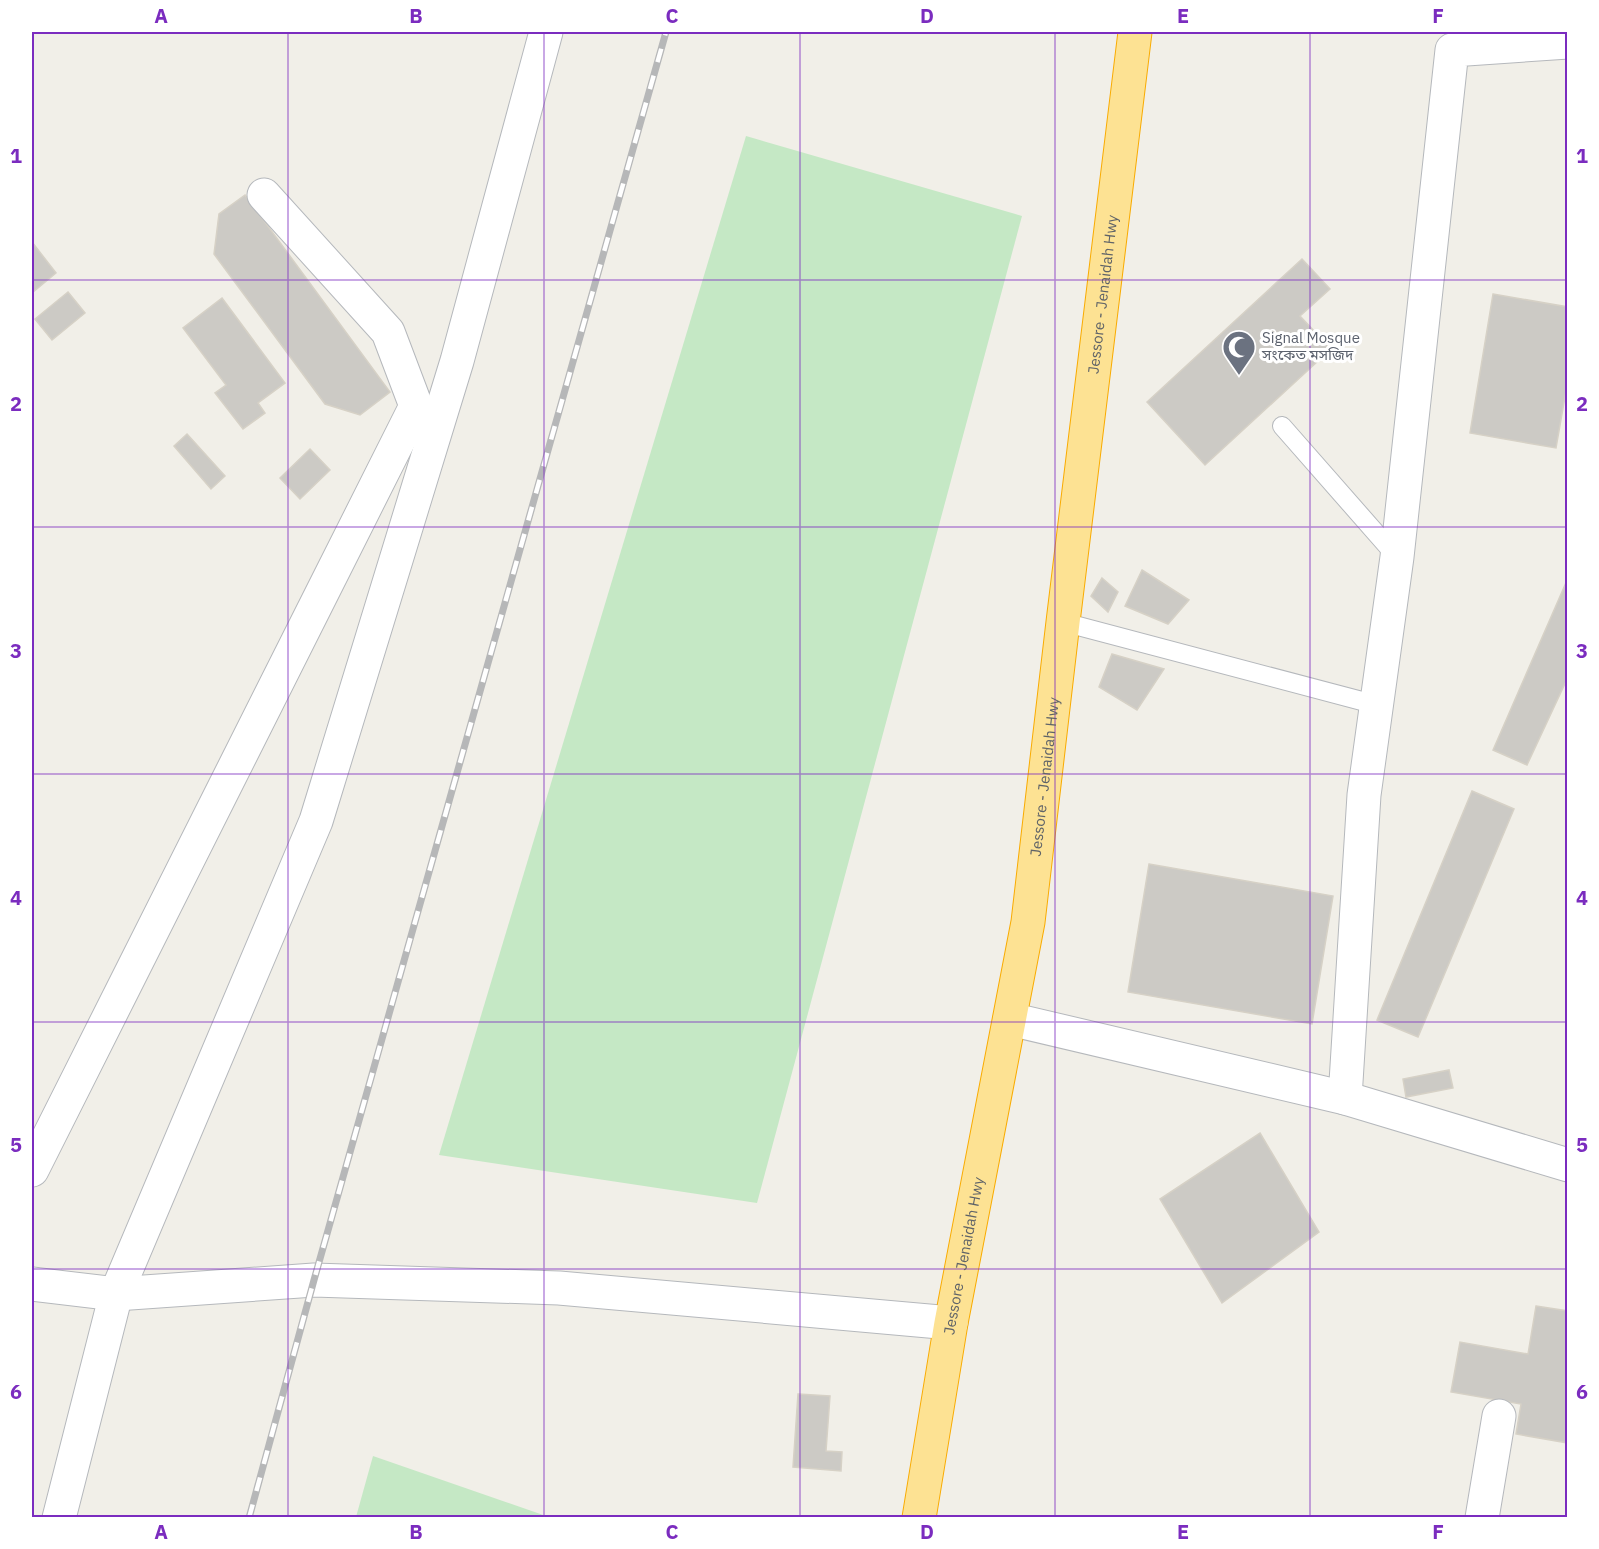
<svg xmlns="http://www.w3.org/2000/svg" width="1599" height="1549" font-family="'IBM Plex Sans','Noto Sans Bengali',sans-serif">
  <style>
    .green { fill: #c5e8c5 }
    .building { fill: #cccac5; stroke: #d6d1c6; stroke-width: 1.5 }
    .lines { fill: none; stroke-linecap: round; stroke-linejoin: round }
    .lane-casing { stroke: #b5b8bc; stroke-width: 20 }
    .street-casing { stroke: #b5b8bc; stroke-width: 35 }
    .highway-casing { stroke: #f9ab00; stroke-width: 35 }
    .lane { stroke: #fff; stroke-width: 18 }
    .street { stroke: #fff; stroke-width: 33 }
    .highway { stroke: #fde293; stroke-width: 33 }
    .rail-casing { stroke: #b6b7b8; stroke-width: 7 }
    .rail { stroke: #fff; stroke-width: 4.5; stroke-dasharray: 14; stroke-linecap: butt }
    .grid { fill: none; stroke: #7b2cbf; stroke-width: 1.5; stroke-opacity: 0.55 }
    .labels { text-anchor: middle; stroke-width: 6; stroke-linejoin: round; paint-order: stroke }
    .street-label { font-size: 15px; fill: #5f6368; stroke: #fff }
    .worship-label { font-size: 15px; fill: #5b616d; stroke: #fff; text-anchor: start }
    .neatline { fill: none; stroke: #7b2cbf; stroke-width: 2 }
    .grid-label { font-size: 20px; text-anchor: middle; font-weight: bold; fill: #7b2cbf }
  </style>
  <rect width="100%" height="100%" fill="#f1efe8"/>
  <!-- green -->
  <g class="green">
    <path d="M746,136l276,80 -265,987 -318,-48z"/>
    <path d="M373,1456l176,61h-193z"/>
  </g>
  <!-- building -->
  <g class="building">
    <path d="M245,195l145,197 -30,23 -35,-11 -111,-150 5,-40z"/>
    <path d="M32,242l24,31 -23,19 -1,-2z"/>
    <path d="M1302,259l28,30 -30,27 31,33 -126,116 -58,-63z"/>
    <path d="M68,292l17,21 -33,27 -17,-21z"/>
    <path d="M1493,294l75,13v73l-12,68 -86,-15z"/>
    <path d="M222,298l63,85 -27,20 7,10 -22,16 -28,-36 11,-8 -43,-57z"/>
    <path d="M187,434l38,42 -14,13 -37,-43z"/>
    <path d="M310,449l20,21 -30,29 -20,-21z"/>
    <path d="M1142,570l47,30 -21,24 -43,-18z"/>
    <path d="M1102,578l16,14 -10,20 -17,-16z"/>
    <path d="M1568,578v99l-41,88 -34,-15z"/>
    <path d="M1112,654l52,15 -27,41 -38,-23z"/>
    <path d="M1472,791l42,18 -96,228 -41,-17z"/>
    <path d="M1149,864l184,32 -21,128 -184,-32z"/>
    <path d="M1449,1070l4,18 -47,9 -3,-18z"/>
    <path d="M1260,1133l59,99 -97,71 -62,-104z"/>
    <path d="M1536,1306l32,5v132l-52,-9 5,-30 -70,-12 9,-50 68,12z"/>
    <path d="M798,1394l32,2 -4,55 16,1 -1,19 -48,-4z"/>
  </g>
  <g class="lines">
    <defs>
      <g id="lane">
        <path d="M1282,426l115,131"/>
        <path d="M1063,622l314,83"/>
      </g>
      <g id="street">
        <path d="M1010,1019l335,79 223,67"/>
        <path d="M1345,1098l19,-303 33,-238 55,-507 116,-8"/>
        <path d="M32,1170l384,-764 -28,-74 -124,-137"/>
        <path d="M32,1284l84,10 198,-14 245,8 392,35"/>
        <path d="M59,1518l57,-224 200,-473 141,-460 89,-329"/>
        <path d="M1482,1518l17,-102"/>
      </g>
      <g id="highway">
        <path id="s1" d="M919,1518l32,-195 77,-401 35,-300 72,-590"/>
      </g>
    </defs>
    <!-- lane casing -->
    <use href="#lane" class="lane-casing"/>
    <!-- street casing -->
    <use href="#street" class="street-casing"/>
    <!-- highway casing -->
    <use href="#highway" class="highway-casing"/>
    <!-- lane -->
    <use href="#lane" class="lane"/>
    <!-- street -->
    <use href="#street" class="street"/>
    <!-- highway -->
    <use href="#highway" class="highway"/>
    <defs>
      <path id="rail" d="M249,1518l65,-238 352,-1248"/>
    </defs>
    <!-- rail casing -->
    <use href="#rail" class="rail-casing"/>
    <!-- rail -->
    <use href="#rail" class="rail"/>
  </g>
  <!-- grid -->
  <path class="grid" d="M288,32v1486M544,32v1486M800,32v1486M1055,32v1486M1310,32v1486M32,280h1536M32,527h1536M32,774h1536M32,1022h1536M32,1269h1536"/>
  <!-- icons -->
  <defs>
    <symbol id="mosque-pin" viewBox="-11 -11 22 30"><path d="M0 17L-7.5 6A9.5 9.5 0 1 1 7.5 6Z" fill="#6b7280" stroke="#fff"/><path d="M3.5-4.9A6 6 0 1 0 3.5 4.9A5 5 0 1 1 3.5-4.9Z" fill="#fff"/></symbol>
  </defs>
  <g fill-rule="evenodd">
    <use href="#mosque-pin" x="1220" y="328" width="38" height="52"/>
  </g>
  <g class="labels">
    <!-- street labels -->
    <g class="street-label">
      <text dy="5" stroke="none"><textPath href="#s1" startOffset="1238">Jessore - Jenaidah Hwy</textPath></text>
      <text dy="5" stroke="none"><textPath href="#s1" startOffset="752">Jessore - Jenaidah Hwy</textPath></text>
      <text dy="5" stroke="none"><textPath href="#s1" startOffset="266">Jessore - Jenaidah Hwy</textPath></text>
    </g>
    <!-- worship labels -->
    <g class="worship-label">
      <text x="1262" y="343">Signal Mosque<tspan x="1262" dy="17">সংকেত মসজিদ</tspan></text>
    </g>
  </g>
  <!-- border -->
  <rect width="1599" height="1549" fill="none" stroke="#ffffff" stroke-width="66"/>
  <rect x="33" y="33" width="1533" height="1483" class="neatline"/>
  <g class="grid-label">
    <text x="161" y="23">A</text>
    <text x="416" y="23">B</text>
    <text x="672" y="23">C</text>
    <text x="927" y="23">D</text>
    <text x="1183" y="23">E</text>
    <text x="1438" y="23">F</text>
    <text x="16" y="163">1</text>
    <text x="1582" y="163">1</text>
    <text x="16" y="411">2</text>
    <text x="1582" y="411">2</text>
    <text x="16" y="658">3</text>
    <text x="1582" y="658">3</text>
    <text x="16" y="905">4</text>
    <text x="1582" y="905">4</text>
    <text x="16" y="1152">5</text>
    <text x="1582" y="1152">5</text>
    <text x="16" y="1399">6</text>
    <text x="1582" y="1399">6</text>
    <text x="161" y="1539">A</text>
    <text x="416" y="1539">B</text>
    <text x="672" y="1539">C</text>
    <text x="927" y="1539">D</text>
    <text x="1183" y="1539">E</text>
    <text x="1438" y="1539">F</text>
  </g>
</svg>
